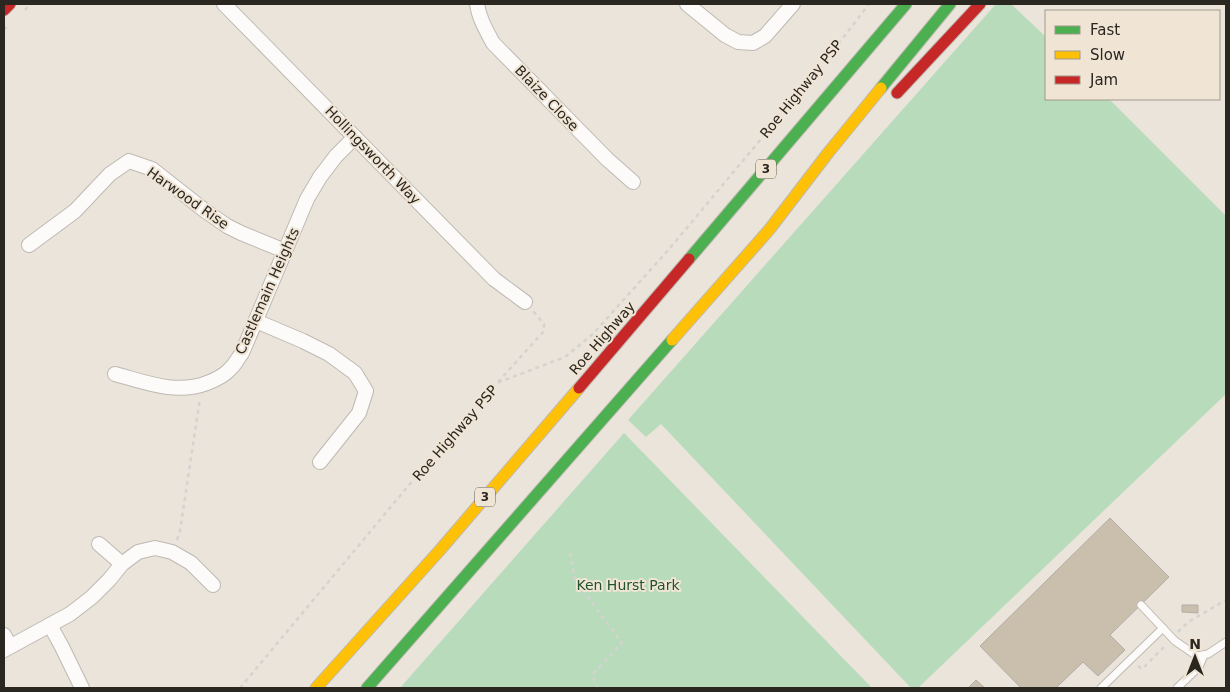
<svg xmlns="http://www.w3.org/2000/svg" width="1230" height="692" font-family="'DejaVu Sans',sans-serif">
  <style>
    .green { fill: #b7dbbb }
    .building { fill: #cabead; stroke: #b2aea7 }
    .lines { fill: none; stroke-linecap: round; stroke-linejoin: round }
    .lane-casing { stroke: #beb9b2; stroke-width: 9 }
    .street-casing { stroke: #beb9b2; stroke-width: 16 }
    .fast-casing { stroke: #beb9b2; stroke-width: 13 }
    .slow-casing { stroke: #beb9b2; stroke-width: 13 }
    .jam-casing { stroke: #beb9b2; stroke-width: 13 }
    .path { stroke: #d5d3d0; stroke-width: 2.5; stroke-dasharray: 4 4; stroke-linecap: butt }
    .lane { stroke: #fcfbfa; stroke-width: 7 }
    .street { stroke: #fcfbfa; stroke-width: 14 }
    .fast { stroke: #4caf50; stroke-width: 11 }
    .slow { stroke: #ffc107; stroke-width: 11 }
    .jam { stroke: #c62828; stroke-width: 11 }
    .labels { text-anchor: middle; stroke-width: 4; stroke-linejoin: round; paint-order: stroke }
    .shield { fill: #f0e5d5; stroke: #655f56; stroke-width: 1 }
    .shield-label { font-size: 12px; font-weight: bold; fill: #2a2620 }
    .street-label { font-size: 14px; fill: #2a2620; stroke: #f0e5d5 }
    .park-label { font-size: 14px; fill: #1f5230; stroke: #f0e5d5 }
  </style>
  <rect width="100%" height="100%" fill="#eae4db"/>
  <!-- green -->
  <g class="green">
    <path d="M996,4h15l35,33v62h63l117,117v178l-308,294h-7l-250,-264 -15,13 -18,-17z"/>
    <path d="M624,433l248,255h-472z"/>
  </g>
  <!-- building -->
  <g class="building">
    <path d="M1110,518l59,59 -59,58 15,15 -27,26 -15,-14 -27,26h-35l-41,-42z"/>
    <path d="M1182,605h16v8l-16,-1z"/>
    <path d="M976,680l9,8h-17z"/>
  </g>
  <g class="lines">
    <defs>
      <g id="lane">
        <path d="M1141,605l34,36 22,15 11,-2 18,-12"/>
        <path d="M1101,688l62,-60"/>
        <path d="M1177,688l22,-21 5,-12"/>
      </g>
      <g id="street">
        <path d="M224,4l270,275 31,23"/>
        <path d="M477,4c2,14 9,26 16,39l114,116 26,23"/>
        <path d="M687,4l38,31 13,7 15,1 12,-7 28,-32"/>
        <path d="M29,245l46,-34 35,-37 19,-13 23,8 52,41 23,16 14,7 44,18"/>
        <path d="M256,321l47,20 26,13 26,19 11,18 -7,22 -39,49"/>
        <path d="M115,374c30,8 61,21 92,9 8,-3 17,-7 23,-14 5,-4 8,-11 12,-16l65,-154 13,-22 16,-21 19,-19"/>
        <path d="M99,544l23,20"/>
        <path d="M50,625l12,22 20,41"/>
        <path d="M4,635l6,11"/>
        <path d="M4,650l66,-36 22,-17 17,-17 13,-16 16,-12 17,-4 17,4 19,11 22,22"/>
      </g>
      <g id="fast">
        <path d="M881,88l69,-84"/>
        <path d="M689,259l217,-255"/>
        <path d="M367,688l305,-348"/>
      </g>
      <g id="slow">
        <path d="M672,340l97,-110 59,-77 53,-65"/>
        <path d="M316,688l124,-138 139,-162"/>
      </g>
      <g id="jam">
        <path d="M4,10l6,-6"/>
        <path d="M897,93l83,-89"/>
        <path d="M579,388l110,-129"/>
      </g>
    </defs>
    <!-- lane casing -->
    <use href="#lane" class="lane-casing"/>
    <!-- street casing -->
    <use href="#street" class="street-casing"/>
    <!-- fast casing -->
    <use href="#fast" class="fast-casing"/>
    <!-- slow casing -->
    <use href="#slow" class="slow-casing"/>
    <!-- jam casing -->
    <use href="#jam" class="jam-casing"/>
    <!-- path -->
    <g class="path">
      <path d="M25,10l6,-6"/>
      <path d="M4,30l6,-6"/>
      <path d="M498,382l46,-51v-7l-11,-13"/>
      <path d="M177,540l3,-9 20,-133"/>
      <path d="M570,553l5,27 47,63 -29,31 1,6 3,8"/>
      <path d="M1178,632l10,-10 38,-22"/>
      <path d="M1138,666l4,3 24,-24"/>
      <path d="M240,688l239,-287 18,-18 68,-26 28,-23 77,-86 143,-171 56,-73"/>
    </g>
    <!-- lane -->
    <use href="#lane" class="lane"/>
    <!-- street -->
    <use href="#street" class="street"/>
    <!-- fast -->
    <use href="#fast" class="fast"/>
    <!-- slow -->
    <use href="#slow" class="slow"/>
    <!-- jam -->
    <use href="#jam" class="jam"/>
  </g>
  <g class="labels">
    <!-- shield labels -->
    <g class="shield">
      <rect x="756" y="159.5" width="20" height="19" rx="4"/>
      <rect x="475" y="487.5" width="20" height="19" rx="4"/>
    </g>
    <g class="shield-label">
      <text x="766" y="173">3</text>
      <text x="485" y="501">3</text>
    </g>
    <!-- street labels -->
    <g class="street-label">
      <text transform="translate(801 89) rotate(-51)" y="5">Roe Highway PSP</text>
      <text transform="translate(547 98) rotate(46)" y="5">Blaize Close</text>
      <text transform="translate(373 155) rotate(46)" y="5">Hollingsworth Way</text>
      <text transform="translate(188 198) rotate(35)" y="5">Harwood Rise</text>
      <text transform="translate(267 291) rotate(-66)" y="5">Castlemain Heights</text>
      <text transform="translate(602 338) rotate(-49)" y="5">Roe Highway</text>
      <text transform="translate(455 433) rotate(-49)" y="5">Roe Highway PSP</text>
    </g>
    <!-- park labels -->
    <g class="park-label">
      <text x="628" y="590">Ken Hurst Park</text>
    </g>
  </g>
  <!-- border -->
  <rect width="1230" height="692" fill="none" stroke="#2a2620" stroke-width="10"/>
  <!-- legend -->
  <rect x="1045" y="10" width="175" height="90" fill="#f0e5d5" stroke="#a1998d"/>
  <rect x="1055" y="26" width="25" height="8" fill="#4caf50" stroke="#a1998d"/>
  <text x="1090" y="35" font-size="15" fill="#2a2620">Fast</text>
  <rect x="1055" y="51" width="25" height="8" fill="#ffc107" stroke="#a1998d"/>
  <text x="1090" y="60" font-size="15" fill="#2a2620">Slow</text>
  <rect x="1055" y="76" width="25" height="8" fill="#c62828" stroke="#a1998d"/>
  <text x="1090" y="85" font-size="15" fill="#2a2620">Jam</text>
  <!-- north arrow -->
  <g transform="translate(1195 657)" stroke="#f0e5d5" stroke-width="4" paint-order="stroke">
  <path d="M0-4L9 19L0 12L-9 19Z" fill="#2a2620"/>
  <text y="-8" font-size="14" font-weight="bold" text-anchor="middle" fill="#2a2620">N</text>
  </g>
</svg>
